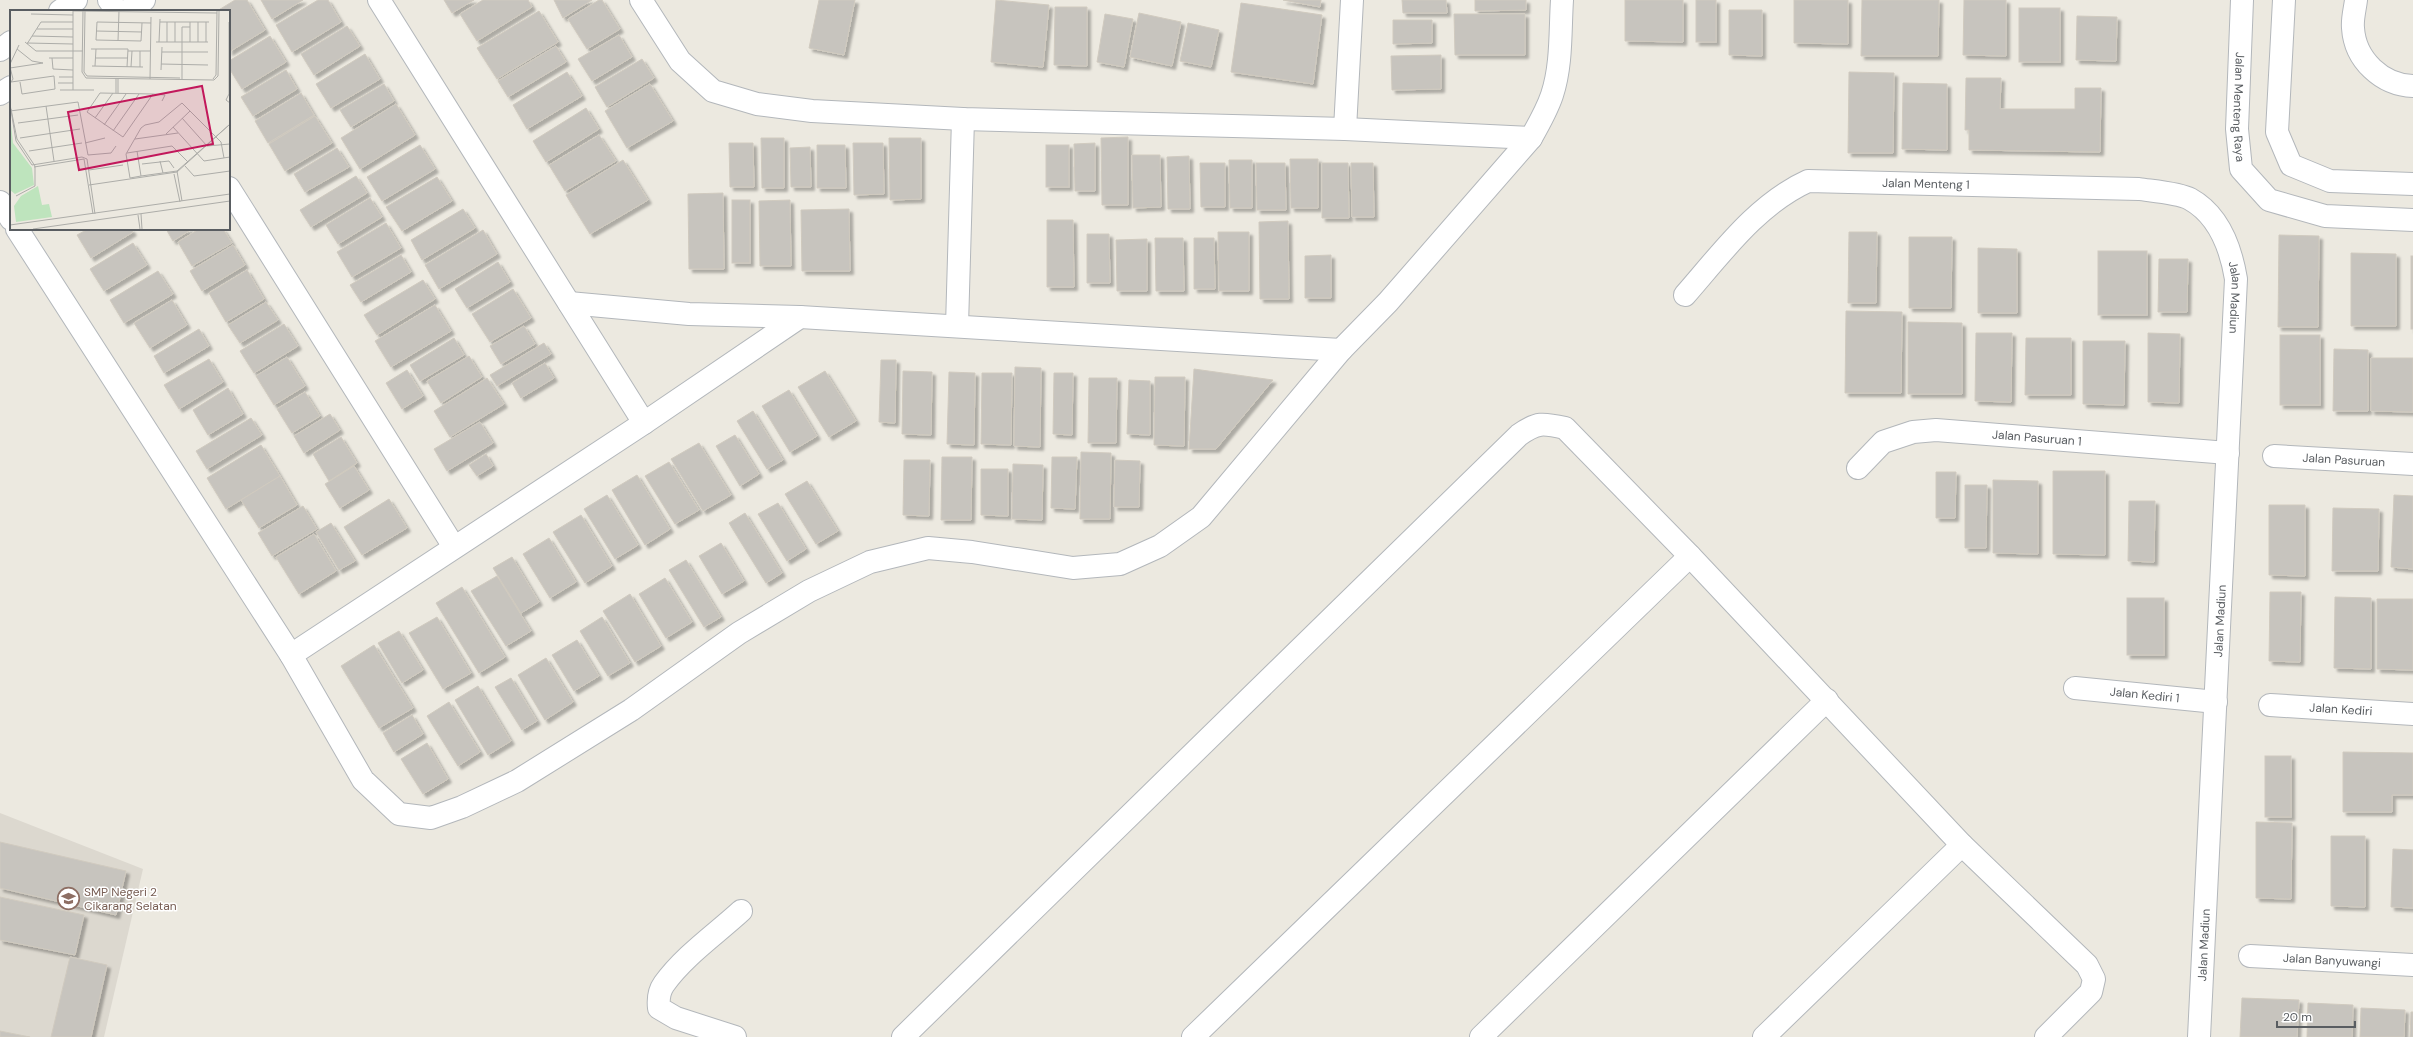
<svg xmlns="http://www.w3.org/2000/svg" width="2413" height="1037" font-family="'DM Sans',sans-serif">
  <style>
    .education { fill: #dcd8cf }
    .building { fill: #c7c4be; stroke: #d0cabf; filter: url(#shadow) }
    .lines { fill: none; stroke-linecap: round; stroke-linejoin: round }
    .minor-casing { stroke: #b3b7bb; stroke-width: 24 }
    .minor { stroke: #fff; stroke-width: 22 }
    .labels { text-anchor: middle; stroke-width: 3; stroke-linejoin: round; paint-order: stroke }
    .street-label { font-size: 12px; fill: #595d61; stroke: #fff }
    .education-label { font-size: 12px; fill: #785e54; stroke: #fff; text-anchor: start }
    .inset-road { fill: none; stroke: #adada9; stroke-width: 1 }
    .view { fill: #c2185b; fill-opacity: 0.15; stroke: #c2185b; stroke-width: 2 }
    .inset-edge { fill: none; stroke: #595d61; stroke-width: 2 }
  </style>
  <defs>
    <filter id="shadow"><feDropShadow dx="3.5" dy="3.5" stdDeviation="1" flood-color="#0004"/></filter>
  </defs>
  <rect width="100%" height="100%" fill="#ece9e0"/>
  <!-- education -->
  <path class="education" d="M0,813l143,56 -39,168h-104z"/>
  <!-- building -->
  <g class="building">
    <path d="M235,0h12l18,30 -36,22v-41h-12z"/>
    <path d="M261,0h42l-31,19z"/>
    <path d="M318,0h10l13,22 -49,30 -16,-27z"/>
    <path d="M444,0h30l-22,13z"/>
    <path d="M483,0h45l4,7 -55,34 -17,-27z"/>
    <path d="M554,0h38l-29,18z"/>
    <path d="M599,0h3l18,29 -33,20 -19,-30z"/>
    <path d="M819,0h36l-11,55 -35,-7z"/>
    <path d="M996,0l53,5 -6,62 -52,-5z"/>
    <path d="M1283,0h38l-1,7z"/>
    <path d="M1402,0h44l1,13h-44z"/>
    <path d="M1475,0h51v10l-51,1z"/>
    <path d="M1625,0h58v42l-58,-1z"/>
    <rect x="1696" y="0" width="20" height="42"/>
    <path d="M1794,0h54v44l-54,-1z"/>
    <path d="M1862,0h77l-1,56h-77z"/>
    <path d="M1964,0h42v56l-43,-1z"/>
    <path d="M1241,3l81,12 -9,69 -82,-12z"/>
    <path d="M1055,7h32v59l-33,-1z"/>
    <rect x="2019" y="8" width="41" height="54"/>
    <path d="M1729,10h33v46l-33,-1z"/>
    <path d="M539,11l19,31 -61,37 -20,-31z"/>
    <path d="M1139,13l42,9 -9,44 -42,-9z"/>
    <path d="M1105,14l28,5 -9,48 -27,-5z"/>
    <path d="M1454,14h71v41h-70z"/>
    <path d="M2077,16l40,1 -1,44 -40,-1z"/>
    <path d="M1393,20h39v23l-39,1z"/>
    <path d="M1188,23l31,7 -8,37 -31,-6z"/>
    <path d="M347,26l13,20 -46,29 -13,-21z"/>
    <path d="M619,35l13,22 -40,24 -14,-22z"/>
    <path d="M270,36l16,26 -44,27 -13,-21v-7z"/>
    <path d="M556,46l10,16 -58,35 -10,-16z"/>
    <path d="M365,54l15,25 -49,29 -15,-24z"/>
    <path d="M1441,55v34l-49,1 -1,-34z"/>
    <path d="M642,59l12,19 -47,29 -12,-20z"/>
    <path d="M286,70l11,19 -44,27 -12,-19z"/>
    <path d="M567,72l15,24 -55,33 -14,-24z"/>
    <path d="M1849,72l45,1 -1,80h-45z"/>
    <path d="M1966,78h35l-1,31h75v-21h26l-1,64 -131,-2v-20h-4z"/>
    <path d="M1903,83l44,1v66l-45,-1z"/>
    <path d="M384,84l10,17 -43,26 -11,-17z"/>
    <path d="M650,84l23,37 -46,27 -22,-37z"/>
    <path d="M301,93l13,22 -46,28 -13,-22z"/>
    <path d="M396,104l19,31 -55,34 -19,-31z"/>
    <path d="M586,108l13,21 -53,33 -13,-21z"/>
    <path d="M315,116l17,27 -47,28 -16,-27z"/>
    <path d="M599,135l17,26 -51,30 -16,-26z"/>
    <path d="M1128,137v68h-26l-1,-67z"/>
    <path d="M761,138h23v50h-22z"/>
    <path d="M889,138h32v61l-31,1z"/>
    <path d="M729,143h24l1,44h-24z"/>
    <path d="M853,143h30l1,51 -30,1z"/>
    <path d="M1095,143v48h-20l-1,-47z"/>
    <path d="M420,145l15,24 -53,32 -15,-24z"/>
    <path d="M817,145h28l1,43h-29z"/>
    <rect x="1046" y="145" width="23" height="42"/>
    <path d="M810,147l1,40h-20l-1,-39z"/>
    <path d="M337,148l12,19 -44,25 -11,-18z"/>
    <path d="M1132,155h28l1,52 -28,1z"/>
    <path d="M1189,156l1,53h-22l-1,-52z"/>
    <path d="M1290,159h28v49h-27z"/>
    <path d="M623,160l25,40 -58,34 -24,-39z"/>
    <path d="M1229,160h23v48h-22z"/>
    <path d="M1200,163h25v44h-24z"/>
    <path d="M1256,163h29l1,47h-29z"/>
    <path d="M1322,163h26l1,55h-27z"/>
    <path d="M1351,163h22l1,54h-22z"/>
    <path d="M356,176l11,17 -56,34 -11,-17z"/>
    <path d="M437,177l15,24 -50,30 -16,-24z"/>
    <path d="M723,193l1,76h-35l-1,-75z"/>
    <path d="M370,198l12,19 -44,27 -12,-19z"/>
    <rect x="732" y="200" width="18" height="63"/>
    <path d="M790,200l1,66h-31l-1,-65z"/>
    <path d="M463,209l12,19 -53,32 -11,-20z"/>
    <path d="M849,209l1,62h-48l-1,-61z"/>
    <path d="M1047,220h26l1,67h-27z"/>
    <path d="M1288,221l1,78h-29l-1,-77z"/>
    <path d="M386,223l15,25 -49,29 -15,-25z"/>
    <path d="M88,229h43l2,3 -42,26 -14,-23z"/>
    <path d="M166,229h26l-19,12z"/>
    <path d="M199,229h24l9,14 -40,23 -14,-24z"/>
    <path d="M483,230l14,24 -58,35 -14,-24z"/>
    <path d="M1218,232h31v59h-30z"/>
    <path d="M1849,232h28l-1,71h-28z"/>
    <path d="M1087,234h22l1,49h-23z"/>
    <path d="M2279,235l40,1 -1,91h-40z"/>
    <path d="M1909,237h43l-1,71h-42z"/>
    <path d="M1155,238h28l1,53h-28z"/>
    <path d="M1194,238h20l1,51h-21z"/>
    <path d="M1147,239v52h-30l-1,-51z"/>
    <path d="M133,243l14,22 -43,26 -14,-22z"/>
    <path d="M233,245l12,20 -43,26 -12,-20z"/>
    <path d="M1978,248l39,1v64h-39z"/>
    <rect x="2098" y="251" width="49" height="64"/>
    <path d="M2351,253l45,1v72h-45z"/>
    <path d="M401,255l10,17 -50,30 -11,-17z"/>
    <path d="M1331,255v43h-26v-42z"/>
    <rect x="2411" y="256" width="2" height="73"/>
    <path d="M2159,259h29l-1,53h-29z"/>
    <path d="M498,262l12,20 -43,26 -12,-19z"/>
    <path d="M247,270l17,29 -38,23 -17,-29z"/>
    <path d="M158,271l15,23 -49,29 -14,-23z"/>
    <path d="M423,280l12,19 -58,36 -13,-20z"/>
    <path d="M513,289l18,29 -41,24 -18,-28z"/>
    <path d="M172,300l15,25 -37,23 -16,-25z"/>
    <path d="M266,302l12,18 -38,23 -12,-18z"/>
    <path d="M435,305l16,26 -60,36 -16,-26z"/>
    <path d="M1846,311l56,1 -1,81h-56z"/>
    <path d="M1908,322l54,1v71h-54z"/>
    <path d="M284,324l14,22 -44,27 -14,-22z"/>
    <path d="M524,326l11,18 -34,20 -11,-18z"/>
    <path d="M199,329l10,17 -45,27 -10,-17z"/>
    <path d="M1976,333h36l-1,69 -36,-1z"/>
    <path d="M2148,333l32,1 -1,69 -31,-1z"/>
    <rect x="2280" y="335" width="40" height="70"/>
    <path d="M454,338l10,17 -44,26 -10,-16z"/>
    <path d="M2026,338h45v57h-46z"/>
    <path d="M2083,341h42l-1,64 -41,-1z"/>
    <path d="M544,343l7,11 -54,32 -7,-11z"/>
    <path d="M2334,349l34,1v61h-35z"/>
    <path d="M469,356l13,21 -41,26 -14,-22z"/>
    <path d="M287,357l18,29 -31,19 -18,-29z"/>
    <path d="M2371,358h42v54l-42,-1z"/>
    <path d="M209,359l14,23 -44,27 -15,-24z"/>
    <path d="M881,360h15l-1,63 -16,-1z"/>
    <path d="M545,363l9,15 -33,20 -9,-15z"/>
    <path d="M1015,367l26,1 -1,79 -26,-1z"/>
    <path d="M1194,369l79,11 -57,69h-27z"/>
    <path d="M407,370l16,26 -21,13 -16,-26z"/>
    <path d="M825,371l31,50 -27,16 -31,-50z"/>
    <path d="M903,371l29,1 -1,63 -29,-1z"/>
    <path d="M949,372l26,1 -1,72 -27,-1z"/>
    <path d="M982,373h30l-1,72 -30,-1z"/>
    <path d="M1054,373h19l-1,62 -19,-1z"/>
    <path d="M1155,377h30l-1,69 -30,-1z"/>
    <path d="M487,378l17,26 -54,33 -16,-26z"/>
    <path d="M1089,378h28l-1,65h-28z"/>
    <path d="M1129,380l21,1v54l-23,-1z"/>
    <path d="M228,388l15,26 -35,21 -15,-25z"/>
    <path d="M789,390l28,46 -27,16 -28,-46z"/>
    <path d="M305,392l15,24 -28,17 -15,-24z"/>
    <path d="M753,411l30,49 -16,9 -30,-48z"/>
    <path d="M330,414l10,16 -36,23 -10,-17z"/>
    <path d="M251,418l11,17 -55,34 -11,-18z"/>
    <path d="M480,422l13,21 -46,28 -13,-22z"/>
    <path d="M735,435l24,39 -19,12 -24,-40z"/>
    <path d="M341,437l16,26 -28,18 -16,-27z"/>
    <path d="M699,443l32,52 -28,16 -32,-52z"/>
    <path d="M261,445l19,31 -54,33 -19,-31z"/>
    <path d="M1081,452l30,1 -1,66h-30z"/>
    <path d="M486,454l7,12 -16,10 -8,-11z"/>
    <path d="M942,457h30l-1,63h-30z"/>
    <path d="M1052,457h25l-2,52 -24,-1z"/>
    <path d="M904,460h26l-1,56 -26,-1z"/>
    <path d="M1115,460l25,1 -1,46h-25z"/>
    <path d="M669,462l30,48 -24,14 -30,-48z"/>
    <path d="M1013,464l30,1 -1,55 -30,-1z"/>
    <path d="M354,466l15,24 -29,18 -15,-24z"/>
    <path d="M981,469h27v47l-27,-1z"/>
    <path d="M2053,471h52v84l-52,-1z"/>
    <path d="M1936,472h20l-1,46h-19z"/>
    <path d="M637,475l33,54 -25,16 -33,-55z"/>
    <path d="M280,476l17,29 -38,23 -18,-28z"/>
    <path d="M1993,480l45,1v73l-45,-1z"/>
    <path d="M807,481l31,50 -22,13 -31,-50z"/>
    <path d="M1965,485h22l-1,63h-21z"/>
    <path d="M607,495l31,50 -23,14 -31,-50z"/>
    <path d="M2394,495l19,1v73l-22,-2z"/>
    <path d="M389,499l18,29 -45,27 -18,-28z"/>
    <path d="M2129,501h26l-1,61 -26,-1z"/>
    <path d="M778,503l28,46 -19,12 -29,-47z"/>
    <path d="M2269,505h36v71l-36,-1z"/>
    <path d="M303,506l14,23 -45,27 -14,-23z"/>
    <path d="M2333,508l46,1 -1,62h-46z"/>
    <path d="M745,513l37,60 -16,10 -37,-60z"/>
    <path d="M581,515l31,51 -27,17 -32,-51z"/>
    <path d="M331,523l24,38 -16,9 -23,-38z"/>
    <path d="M314,534l22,37 -37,23 -23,-37z"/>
    <path d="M549,538l27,44 -26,16 -27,-44z"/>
    <path d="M721,543l23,38 -22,13 -23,-38z"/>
    <path d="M512,557l27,45 -18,11 -28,-45z"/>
    <path d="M686,560l35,57 -17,10 -35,-57z"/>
    <path d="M497,576l34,55 -25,15 -35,-55z"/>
    <path d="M665,578l27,44 -26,16 -27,-44z"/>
    <path d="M462,587l43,70 -26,16 -43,-70z"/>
    <path d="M2270,592h31l-1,70 -31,-1z"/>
    <path d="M630,594l31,52 -26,16 -32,-51z"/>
    <path d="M2335,597l36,1v71l-37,-1z"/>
    <rect x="2127" y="598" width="37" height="57"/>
    <path d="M2377,599h36v71l-36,-1z"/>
    <path d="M437,617l34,56 -28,16 -34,-56z"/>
    <path d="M602,617l28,46 -22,13 -28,-45z"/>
    <path d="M399,631l24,39 -21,13 -24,-40z"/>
    <path d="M577,640l22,36 -25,15 -22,-36z"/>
    <path d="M374,645l39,63 -34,20 -38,-62z"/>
    <path d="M546,658l27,44 -28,18 -27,-45z"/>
    <path d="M511,678l26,43 -15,9 -27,-43z"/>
    <path d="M478,686l33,55 -23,14 -33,-55z"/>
    <path d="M449,702l31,50 -22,14 -31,-50z"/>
    <path d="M412,715l11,19 -29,18 -11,-19z"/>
    <path d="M427,743l21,36 -25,15 -22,-35z"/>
    <path d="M2343,752l70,1v42h-21v17h-49z"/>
    <rect x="2265" y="756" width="26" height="61"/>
    <path d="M2256,822l36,1 -1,76 -35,-1z"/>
    <path d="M2331,836h34v71l-34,-1z"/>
    <path d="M0,842l126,29 -10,44 -116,-27z"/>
    <path d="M2393,849l20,1v58l-22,-1z"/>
    <path d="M0,897l84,18 -9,40 -75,-15z"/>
    <path d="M70,957l37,8 -16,72h-40z"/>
    <path d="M2242,998l57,2 -2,37h-57z"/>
    <path d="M2308,1003l45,2 -1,32h-45z"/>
    <path d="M2361,1008l44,2 -1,27h-44z"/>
    <path d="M2411,1012h2v25h-3z"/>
    <path d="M0,1031l30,6h-30z"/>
  </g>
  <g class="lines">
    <defs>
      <g id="minor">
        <path d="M109,0l8,11"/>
        <path d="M379,0l265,423"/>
        <path d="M641,0l39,61 33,30 44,13 55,7 151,8 382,10 186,9"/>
        <path id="s1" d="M2242,0l-5,129 4,40 28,31 56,16 88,4"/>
        <path d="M2284,0l-7,132 14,33 39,16 83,3"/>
        <path d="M2356,0c-1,9 -4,19 -3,28 2,32 29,57 60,58"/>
        <path d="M60,11l16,-11"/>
        <path d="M127,11l17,-11"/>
        <path d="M0,50l11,-8"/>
        <path d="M0,94l11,-7"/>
        <path d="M1345,129l7,-129"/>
        <path d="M229,188l225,359"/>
        <path d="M0,202l11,17"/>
        <path d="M17,229l274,426 72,125 36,34 32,4 31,-11 55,-26 114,-71 108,-77 70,-42 61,-29 58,-14 44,4 101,16 47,-4 40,-18 41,-29 140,-167 47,-48 143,-164c8,-14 16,-28 21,-43 10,-30 8,-65 10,-95"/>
        <path id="s2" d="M1685,295c36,-41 72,-91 123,-114l331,8c13,2 40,4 51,10 29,16 41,50 46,80l-37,758"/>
        <path d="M569,303l120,11 111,3 541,33"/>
        <path d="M957,326l6,-207"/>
        <path id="s3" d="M2274,456l139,8"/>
        <path id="s4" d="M1858,468l25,-26 30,-10 23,-2 292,23"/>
        <path d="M291,655l353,-232 156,-106"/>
        <path id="s5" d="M2075,688l141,14"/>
        <path id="s6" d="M2270,705l143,9"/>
        <path id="s7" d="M2250,956l163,9"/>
        <path d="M735,1037l-59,-19 -17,-10c-1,-9 0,-17 5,-24 20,-28 52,-50 77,-73"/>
        <path d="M903,1037l616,-602c18,-13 24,-12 46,-7l125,128 272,289 125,120 7,14 -3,13 -45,45"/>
        <path d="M1193,1037l497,-481"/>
        <path d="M1481,1037l346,-337"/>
        <path d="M1764,1037l198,-192"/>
      </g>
    </defs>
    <!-- minor casing -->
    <use href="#minor" class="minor-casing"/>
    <!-- minor -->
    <use href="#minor" class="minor"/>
  </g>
  <!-- icons -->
  <defs>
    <symbol id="school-ring" viewBox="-11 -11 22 22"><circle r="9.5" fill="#fff" stroke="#8d6e63" stroke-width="1.5"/><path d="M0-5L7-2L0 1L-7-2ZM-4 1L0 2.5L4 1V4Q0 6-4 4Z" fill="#8d6e63"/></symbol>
  </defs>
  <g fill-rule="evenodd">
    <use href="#school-ring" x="56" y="886" width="25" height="25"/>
  </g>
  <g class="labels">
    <!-- street labels -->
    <g class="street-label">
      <text dy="4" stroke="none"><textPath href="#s1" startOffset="107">Jalan Menteng Raya</textPath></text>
      <text dy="4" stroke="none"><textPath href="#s2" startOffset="287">Jalan Menteng 1</textPath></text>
      <text dy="4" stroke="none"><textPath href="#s2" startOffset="666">Jalan Madiun</textPath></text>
      <text dy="4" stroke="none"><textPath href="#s4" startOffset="192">Jalan Pasuruan 1</textPath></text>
      <text dy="4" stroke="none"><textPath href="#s3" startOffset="70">Jalan Pasuruan</textPath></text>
      <text transform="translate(2220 621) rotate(-87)" y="4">Jalan Madiun</text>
      <text dy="4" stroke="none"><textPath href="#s5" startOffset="70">Jalan Kediri 1</textPath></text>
      <text dy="4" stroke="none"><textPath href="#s6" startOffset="71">Jalan Kediri</textPath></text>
      <text transform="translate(2204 945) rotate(-87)" y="4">Jalan Madiun</text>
      <text dy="4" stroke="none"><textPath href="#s7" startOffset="82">Jalan Banyuwangi</textPath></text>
    </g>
    <!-- education labels -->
    <g class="education-label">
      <text x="84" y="896">SMP Negeri 2<tspan x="84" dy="14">Cikarang Selatan</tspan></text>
    </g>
  </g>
  <!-- overview -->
  <g transform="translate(10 10)">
    <rect width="220" height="220" fill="#ece9e0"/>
    <path d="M0,105l3,28 19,25 2,17 -19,9 -5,-4zM28,176l4,19 7,-1 3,13 -36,5 -2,-16 7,-10z" fill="#bee4bd"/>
    <path class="inset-road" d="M73,1l-1,61 4,6 128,2 4,-4 1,-65M75,1l-1,61 3,4 93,2M21,4l42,1M150,12h49M157,12v20M165,12v20M219,12v72l-3,6 4,3M132,13l-1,18 -45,-1 1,-18 54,1M27,19h36M86,21l46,1M22,26l41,1M108,31l1,-30M15,32l11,9h47M146,32h52M149,32l1,-23M180,32v-20M188,32v-20M196,32v-20M17,33l46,1M17,34l14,-22h32M7,39l15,12 11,2M81,39h37l-1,18M118,41h22M152,42h46M39,48h24M42,48l1,11 20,1M86,48h32M0,54l9,-19M151,54l47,1M82,56l51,1M85,56l1,-17M0,57l3,12 -2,3M121,57l1,-16M130,57v-16M0,58l33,-5M151,60l1,-23M49,67h14M140,69l1,-62M203,69l3,-4 1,-64M172,70v-53h8M1,72l43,-6 1,13 -33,5 -2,-12M48,73h15M50,80h34M63,80v-79l144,2M106,83v-15M108,83v-15M143,84l-30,43 -36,-25 13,-19 53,1 12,1 -3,6M0,94l6,37 16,24M36,96l8,55M1,99l6,30 18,27v20l-19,10M0,101l68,-9 10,53 23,-2 5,-7M85,108l18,-25M172,108l25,28 23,-2M8,113l60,-8M94,115l22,-31M163,117l31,34 26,-4M103,121l26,-37M156,124l24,-23M10,128l60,-9M125,129l43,-6M75,133l20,-5M19,141l53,-8M127,141l4,25 -11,2 -4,-24 15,-26 4,-3 14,-3 23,-19 39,39 3,16M117,143l45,-7 16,16M150,151l3,12M132,154l27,-3 5,7M22,155l50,-8 5,2 8,55M175,156l9,10 36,-5M24,157l50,-8 9,55M79,160l34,-5M167,161l5,30M164,164l6,28M131,166l36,-5 52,-46M79,175l88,-13 52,-47M131,204l1,15M128,205l2,14M0,215l220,-31M23,219l197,-28"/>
    <path class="view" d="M192,76l11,58 -134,26 -11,-58z"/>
    <rect width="220" height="220" class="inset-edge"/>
  </g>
  <!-- scale -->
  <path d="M2277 1021v6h78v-6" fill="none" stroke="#595d61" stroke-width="2"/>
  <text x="2283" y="1021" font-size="12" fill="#595d61" stroke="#ffffff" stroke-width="3" paint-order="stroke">20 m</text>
</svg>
